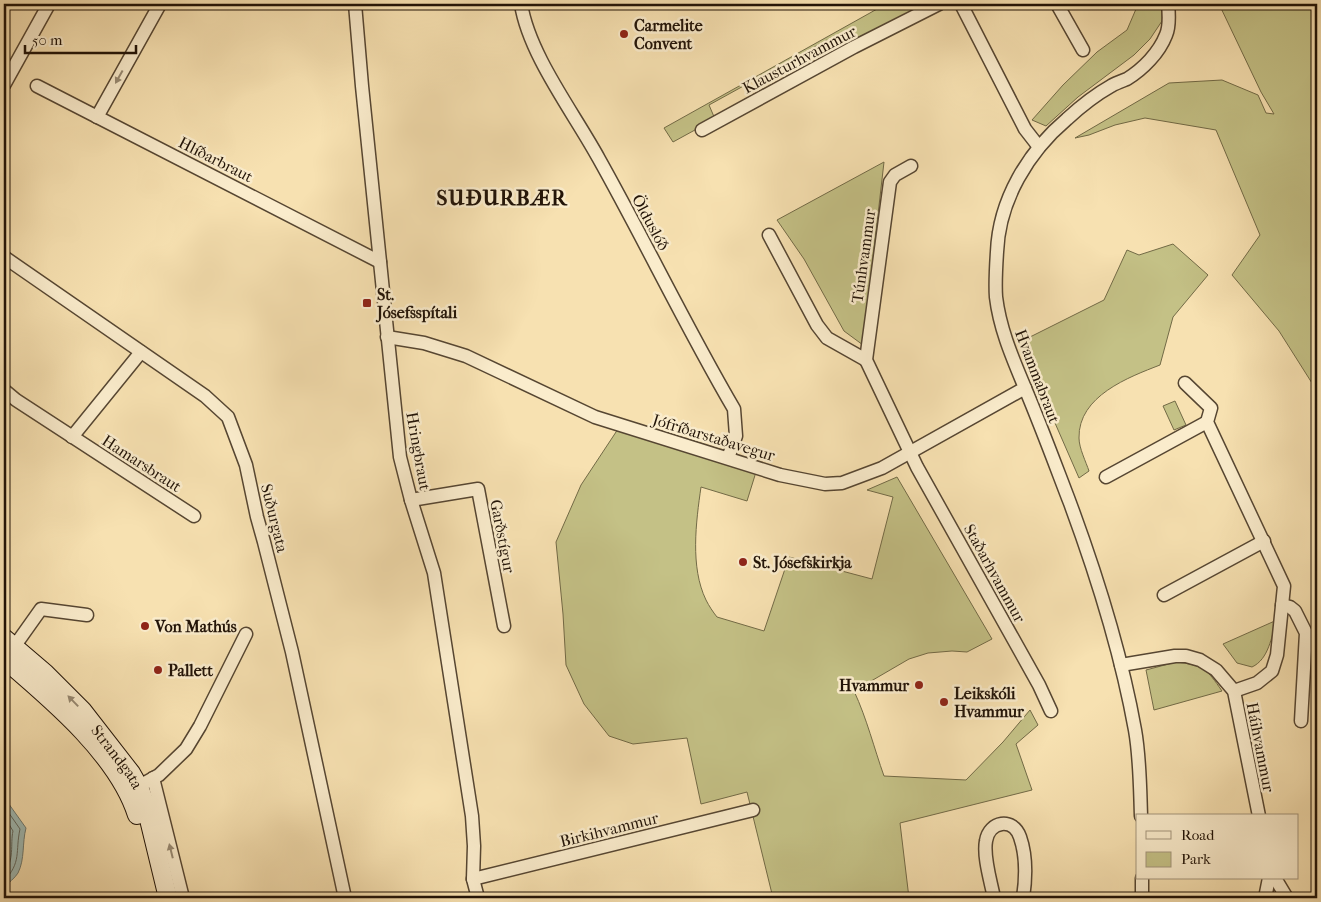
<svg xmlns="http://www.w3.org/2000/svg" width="1321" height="902" font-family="'IM FELL French Canon',serif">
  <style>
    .green { fill: #c4c186; stroke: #726a46 }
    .water { fill: #a0bbb5; stroke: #6d786f }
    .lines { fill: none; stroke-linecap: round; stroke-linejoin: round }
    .shore { stroke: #60675e; stroke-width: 1 }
    .street-casing { stroke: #564632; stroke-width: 15 }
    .secondary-casing { stroke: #211307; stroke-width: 20 }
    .street { stroke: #faeccc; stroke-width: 12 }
    .secondary { stroke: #faeccc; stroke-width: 18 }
    .oneway { fill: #988a73 }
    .poi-dot { fill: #8f2418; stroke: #faeccc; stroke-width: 2 }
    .labels { text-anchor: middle; stroke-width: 5; stroke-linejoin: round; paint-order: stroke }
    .poi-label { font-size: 16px; font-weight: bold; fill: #211307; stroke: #faeccc; text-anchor: start }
    .street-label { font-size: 16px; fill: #211307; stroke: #faeccc }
    .district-label { font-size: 21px; font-weight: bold; letter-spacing: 1px; fill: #211307; stroke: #faeccc }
  </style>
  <rect width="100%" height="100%" fill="#f7e1b1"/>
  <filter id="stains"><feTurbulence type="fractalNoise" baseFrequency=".004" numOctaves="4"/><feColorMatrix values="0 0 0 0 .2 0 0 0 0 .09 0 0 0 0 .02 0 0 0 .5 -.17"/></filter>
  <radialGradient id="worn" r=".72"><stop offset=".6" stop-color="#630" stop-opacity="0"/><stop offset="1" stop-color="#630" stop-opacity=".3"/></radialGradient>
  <!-- green -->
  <g class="green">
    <path d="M886,4h46l-96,51 -9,-15 -118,65 6,14 -42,23 -9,-14z"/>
    <path d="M1134,4h28v17l-12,18 -16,16 -56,42 -32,29 -14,-6 31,-35 34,-33 30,-22 9,-21z"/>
    <path d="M1219,4h98v387l-38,-60 -47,-56 28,-40 -44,-105 -71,-12 -30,7 -26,10 -14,3 94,-55 53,-3 36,15 8,18 8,1 -13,-22z"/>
    <path d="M884,162l-21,183 -19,-14 -40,-72 -27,-39z"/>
    <path d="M1173,244l35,31 -35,42 -13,48c-31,12 -82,31 -81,73 0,10 7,24 10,33l-10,7 -55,-126 4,-14 76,-38 23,-50 12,5z"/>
    <path d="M1175,401l11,24 -12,5 -11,-24z"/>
    <path d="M618,429l138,43 -9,29 -46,-14c-5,35 -11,80 5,113 3,6 7,12 11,17l47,14 25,-74 83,22 21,-82 -26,-7 30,-13 95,162 -25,13 -15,-1 -24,2 -19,6 -55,32c13,28 20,57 30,85l82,4 37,-38 27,-32 8,15 -22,19 16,46 -132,33 9,75h-136l-26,-106 -46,12 -14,-66 -54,6 -24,-8 -25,-32 -18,-39 -3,-51 -7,-72 25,-57z"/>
    <path d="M1277,620c-6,17 -8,39 -25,47l-15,-4 -14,-19z"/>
    <path d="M1176,662c27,3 31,7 46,29l-68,19 -8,-40z"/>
  </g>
  <!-- water -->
  <path class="water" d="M4,792l2,8 20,28c-4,15 -1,31 -8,45 -3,5 -10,10 -14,15z"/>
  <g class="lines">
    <!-- shore -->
    <g class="shore">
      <path d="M4,806l16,23c-5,23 2,33 -16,52"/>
      <path d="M4,816l9,15c-3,13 2,30 -9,41"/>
    </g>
    <defs>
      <g id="street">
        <path d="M355,4l7,82 38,371 11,43 23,73 38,243 2,30 -1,33 5,19"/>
        <path d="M521,4c8,51 53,109 78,155 46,82 87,168 135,250l2,27 -8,22"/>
        <path d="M961,4l64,125 14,18"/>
        <path d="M1057,4l26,46"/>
        <path d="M4,85l45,-81"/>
        <path d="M37,86l343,176"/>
        <path d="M97,117l63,-113"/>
        <path d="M702,130l152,-83 85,-43"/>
        <path d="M911,166l-16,9 -5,7 -24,178 51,107 122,218 12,26"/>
        <path d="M769,235l48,90 10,13 39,22"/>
        <path d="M4,257l201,139 23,21 18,48 11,52 7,25 28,110 53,246"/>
        <path d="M387,337l37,6 42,13 129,61 185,58 45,9 17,-1 40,-15 143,-80"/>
        <path d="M1185,383l26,25 -4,14 77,164 -7,69 -5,16 -15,12 -23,8"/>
        <path d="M4,390l12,10 178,116"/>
        <path d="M72,437l69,-85"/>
        <path d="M1106,477l101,-55"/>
        <path d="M411,500l67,-11 26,137"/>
        <path d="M1164,595l100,-54"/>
        <path d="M1282,605l8,2 5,4 11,22 -5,88"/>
        <path d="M14,647l27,-38 46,6"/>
        <path d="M1121,665l54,-9h11l14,4 16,10 18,21 25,125"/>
        <path d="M153,778l30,120"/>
        <path d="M132,790l27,-15 27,-26 14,-23 46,-92"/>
        <path d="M1141,816c-1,-29 -1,-58 -6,-86 -14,-78 -38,-154 -65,-227 -15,-39 -29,-77 -45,-115 -12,-29 -25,-58 -29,-91 -1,-14 0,-30 1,-45 2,-52 31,-100 70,-133 13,-12 28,-24 44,-33 5,-3 11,-5 16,-7 16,-10 32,-26 39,-44 4,-9 3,-21 2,-31"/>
        <path d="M1275,878l12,20"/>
        <path d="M473,879l280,-69"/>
        <path d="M994,898c-3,-16 -11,-41 -8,-57 3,-20 27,-24 34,-4 7,20 6,41 3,61"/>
        <path d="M1142,898v-20"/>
        <path d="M1265,898l4,-20"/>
      </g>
      <g id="secondary">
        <path id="s1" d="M4,638l41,35 37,37 49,63 8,14 6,16 23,95"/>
        <path d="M4,659c47,40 114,96 133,156"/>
      </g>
    </defs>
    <!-- street casing -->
    <use href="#street" class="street-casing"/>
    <!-- secondary casing -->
    <use href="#secondary" class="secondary-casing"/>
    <!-- street -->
    <use href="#street" class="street"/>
    <!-- secondary -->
    <use href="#secondary" class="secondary"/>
  </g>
  <!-- one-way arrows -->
  <defs><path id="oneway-solid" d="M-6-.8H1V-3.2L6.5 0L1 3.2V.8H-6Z" transform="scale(1.25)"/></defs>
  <g class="oneway">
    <use href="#oneway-solid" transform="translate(119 77) rotate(119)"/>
    <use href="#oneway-solid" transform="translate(73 701) rotate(-134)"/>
    <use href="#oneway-solid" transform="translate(171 851) rotate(-104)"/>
  </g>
  <!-- markers -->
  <g class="poi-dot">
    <circle cx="624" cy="34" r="5"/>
    <rect x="362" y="298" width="10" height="10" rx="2.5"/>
    <circle cx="743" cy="562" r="5"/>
    <circle cx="145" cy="626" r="5"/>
    <circle cx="158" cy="670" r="5"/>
    <circle cx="919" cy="685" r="5"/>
    <circle cx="944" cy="702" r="5"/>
  </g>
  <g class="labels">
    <!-- poi labels -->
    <g class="poi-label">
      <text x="634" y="31">Carmelite<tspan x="634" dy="18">Convent</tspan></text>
      <text x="377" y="300">St.<tspan x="377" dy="18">Jósefsspítali</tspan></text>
      <text x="753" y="568">St. Jósefskirkja</text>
      <text x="155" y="632">Von Mathús</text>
      <text x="168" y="676">Pallett</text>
      <text x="909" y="691" text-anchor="end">Hvammur</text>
      <text x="954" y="699">Leikskóli<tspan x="954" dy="18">Hvammur</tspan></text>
    </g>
    <!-- street labels -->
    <g class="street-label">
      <text transform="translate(799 59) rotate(-28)" y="6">Klausturhvammur</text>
      <text transform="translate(216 159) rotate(27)" y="6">Hlíðarbraut</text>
      <text transform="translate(651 222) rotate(62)" y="6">Ölduslóð</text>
      <text transform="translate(863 256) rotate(-82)" y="6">Túnhvammur</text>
      <text transform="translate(1038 376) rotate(69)" y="6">Hvammabraut</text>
      <text transform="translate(714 437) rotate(17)" y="6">Jófríðarstaðavegur</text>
      <text transform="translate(419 451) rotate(80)" y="6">Hringbraut</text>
      <text transform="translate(142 463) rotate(33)" y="6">Hamarsbraut</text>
      <text transform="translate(275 518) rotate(76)" y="6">Suðurgata</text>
      <text transform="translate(503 536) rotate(79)" y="6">Garðstígur</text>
      <text transform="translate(995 573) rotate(61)" y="6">Staðarhvammur</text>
      <text transform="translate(1261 747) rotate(79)" y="6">Háihvammur</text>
      <text dy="6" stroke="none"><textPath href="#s1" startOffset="165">Strandgata</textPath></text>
      <text transform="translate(609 829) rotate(-14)" y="6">Birkihvammur</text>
    </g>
    <!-- district labels -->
    <g class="district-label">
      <text x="502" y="205">SUÐURBÆR</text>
    </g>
  </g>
  <!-- margin -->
  <rect width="1321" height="902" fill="none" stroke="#f7e1b1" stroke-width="20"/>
  <rect x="5" y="5" width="1311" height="892" fill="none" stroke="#211307" stroke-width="2.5"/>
  <rect x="10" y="10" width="1301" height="882" fill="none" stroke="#211307"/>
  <!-- legend -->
  <rect x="1136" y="814" width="162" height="65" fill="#faeccc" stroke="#a3957d"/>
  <rect x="1146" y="831" width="25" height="8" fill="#faeccc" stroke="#a3957d"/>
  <text x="1181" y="840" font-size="15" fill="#211307">Road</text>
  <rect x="1146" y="852" width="25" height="15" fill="#c4c186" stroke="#a3957d"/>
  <text x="1181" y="864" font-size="15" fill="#211307">Park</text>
  <!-- scale -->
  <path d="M25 45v8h111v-8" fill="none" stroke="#211307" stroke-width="2.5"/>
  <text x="32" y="45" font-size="15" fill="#211307" stroke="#faeccc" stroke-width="4" paint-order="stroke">50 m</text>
  <rect width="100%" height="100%" filter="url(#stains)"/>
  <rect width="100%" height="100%" fill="url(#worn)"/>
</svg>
